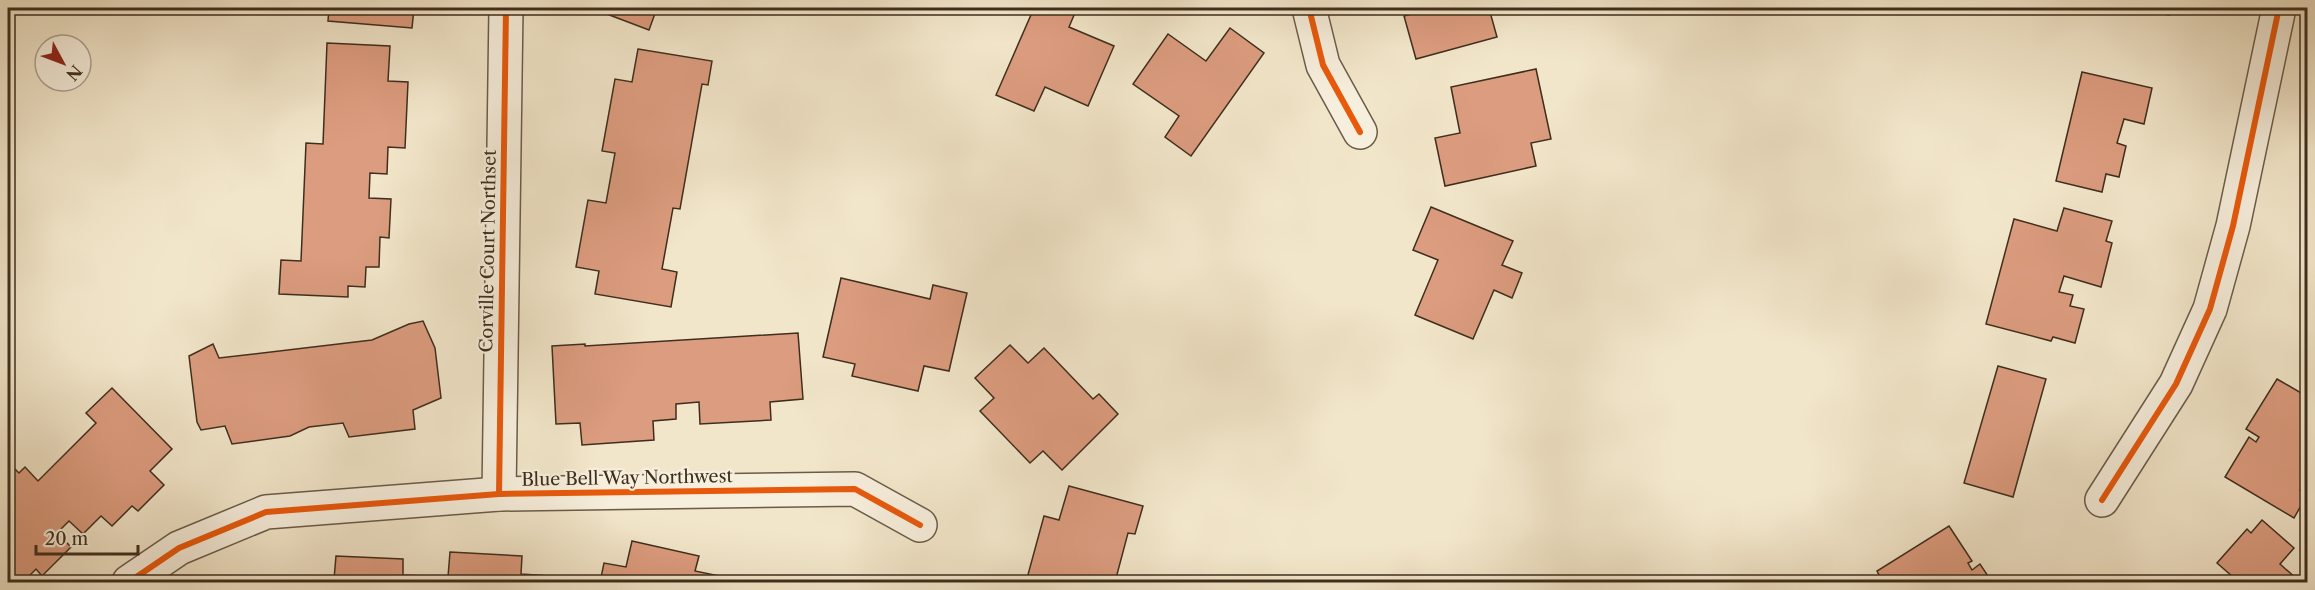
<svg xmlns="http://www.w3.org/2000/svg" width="2315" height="590" font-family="'Libre Caslon Text',serif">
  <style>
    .building { fill: #dc9c7f; stroke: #3e2e1d; stroke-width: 1.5 }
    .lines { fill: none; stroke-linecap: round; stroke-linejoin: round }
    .minor-casing { stroke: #6b5c48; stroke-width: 36 }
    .minor { stroke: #f7efdd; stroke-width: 33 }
    .cycleway-casing { stroke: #f7efdd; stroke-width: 10 }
    .cycleway { stroke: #e8590c; stroke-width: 6 }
    .labels { text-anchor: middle; stroke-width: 4.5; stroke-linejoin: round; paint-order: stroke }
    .street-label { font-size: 18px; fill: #3e2e1d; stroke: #f7efdd }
  </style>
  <rect width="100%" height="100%" fill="#f2e6ca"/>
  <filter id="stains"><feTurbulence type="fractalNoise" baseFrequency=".00333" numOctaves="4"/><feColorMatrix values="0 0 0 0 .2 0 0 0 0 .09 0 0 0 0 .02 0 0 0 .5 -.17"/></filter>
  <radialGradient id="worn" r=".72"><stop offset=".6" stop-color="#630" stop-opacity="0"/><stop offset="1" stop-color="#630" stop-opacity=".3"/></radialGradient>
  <!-- building -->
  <g class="building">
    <path d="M329,8h85l-2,20 -84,-7z"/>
    <path d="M591,8h66l-8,22z"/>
    <path d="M1034,8h43l-8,19 45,19 -26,60 -43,-19 -11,24 -38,-16z"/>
    <path d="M1433,8h72l-15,4 7,25 -81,22 -12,-43z"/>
    <path d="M2125,8h45l-1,7z"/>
    <path d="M1230,28l34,25 -73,103 -26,-19 14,-21 -46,-32 35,-50 38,27z"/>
    <path d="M327,43l63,3 -2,35 20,1 -3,66 -17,-1 -1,27 -17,-1 -1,25 22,1 -2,39 -9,-1 -1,30h-13l-1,20 -17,-1v11l-69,-3 2,-34 20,1 5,-118 17,1z"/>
    <path d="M638,49l74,12 -4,24 -6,-1 -22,125 -7,-1 -11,61 15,3 -6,35 -76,-13 4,-23 -23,-4 12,-67 18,3 9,-50 -13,-2 13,-72 17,3z"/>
    <path d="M1536,69l15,70 -20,4 5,23 -91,20 -10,-48 25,-5 -9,-46z"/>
    <path d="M2082,72l70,16 -8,36 -20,-5 -7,24 9,3 -7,31 -13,-3 -4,18 -46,-11z"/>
    <path d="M1431,207l82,34 -11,24 20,8 -10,25 -18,-8 -21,49 -58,-24 23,-55 -25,-10z"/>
    <path d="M2064,208l48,13 -6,20 6,2 -11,44 -37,-11 -5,16 14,3 -3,11 14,3 -9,34 -22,-6 -2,4 -65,-17 28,-105 43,12z"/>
    <path d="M841,278l89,21 3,-14 34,8 -18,78 -25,-5 -6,25 -66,-15 3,-12 -32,-7z"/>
    <path d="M423,321l12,27 6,50 -28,12 2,19 -66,8 -6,-14 -34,4 -19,9 -58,8 -7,-18 -24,4 -4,-8 -8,-66 24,-12 6,14 153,-18 37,-16z"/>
    <path d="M798,333l5,66 -33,3 1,18 -71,4 -1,-22 -23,2v15l-23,2 1,19 -72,5 -2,-22 -24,1 -4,-78 33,-2v2z"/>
    <path d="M1010,345l18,18 16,-15 49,51 6,-5 19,20 -56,56 -19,-19 -13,12 -50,-52 14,-13 -19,-20z"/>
    <path d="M1998,366l48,13 -33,118 -49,-14z"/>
    <path d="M2277,379l31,18v81l-8,12 7,5 -13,23 -69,-41 24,-40 7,5 3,-5 -13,-8z"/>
    <path d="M112,388l60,61 -22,22 14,14 -26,26 -6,-5 -20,20 -11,-10 -18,18 -14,-13 -12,12 14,14 -29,29 -6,-7 -13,13h-14l-1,-1v-119l11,11 6,-6 13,14 58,-58 -10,-10z"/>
    <path d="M1069,486l74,20 -8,28 -7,-1 -13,49h-89l18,-66 15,4z"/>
    <path d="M2262,520l32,28 -14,16 19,17 -1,1h-70l5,-5 -16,-14 30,-34 4,4z"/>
    <path d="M1949,526l23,35 -4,2 4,7 8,-6 12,18h-120l8,-5 -3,-6z"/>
    <path d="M632,541l67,15 -4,15 34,7 -1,4h-128l4,-19 22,4z"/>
    <path d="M450,552l72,4 -1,18 29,2v6h-243l1,-4 26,1 2,-23 67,3v16l45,2z"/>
  </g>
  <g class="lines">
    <defs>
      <g id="minor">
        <path d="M1309,8l14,57 37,67"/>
        <path d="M499,494l7,-486"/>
        <path d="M2102,500l74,-116 34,-75 23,-83 46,-218"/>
        <path d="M129,582l50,-34 87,-36 233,-18 356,-5 65,36"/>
      </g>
    </defs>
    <!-- minor casing -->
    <use href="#minor" class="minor-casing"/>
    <!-- minor -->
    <use href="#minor" class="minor"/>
    <defs>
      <g id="cycleway">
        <path d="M1309,8l14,57 37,67"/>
        <path d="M499,494l7,-486"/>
        <path d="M2102,500l74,-116 34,-75 23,-83 46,-218"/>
        <path d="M129,582l50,-34 87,-36 233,-18 356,-5 65,36"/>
      </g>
    </defs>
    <!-- cycleway casing -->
    <use href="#cycleway" class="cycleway-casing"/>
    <!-- cycleway -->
    <use href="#cycleway" class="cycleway"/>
  </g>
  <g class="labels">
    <!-- street labels -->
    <g class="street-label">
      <text transform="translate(488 251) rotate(-89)" y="6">Corville Court Northset</text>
      <text transform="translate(627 478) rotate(-1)" y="6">Blue Bell Way Northwest</text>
    </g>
  </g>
  <!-- margin -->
  <rect width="2315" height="590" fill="none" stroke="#f2e6ca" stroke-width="30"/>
  <rect x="9" y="9" width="2297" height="572" fill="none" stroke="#3e2e1d" stroke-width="3"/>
  <rect x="15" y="15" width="2285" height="560" fill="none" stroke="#3e2e1d" stroke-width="1.5"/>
  <!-- north arrow -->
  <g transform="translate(63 63) rotate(131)"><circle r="28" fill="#f7efdd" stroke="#ada290" stroke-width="1.5"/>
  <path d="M0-4.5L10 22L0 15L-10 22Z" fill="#8f2418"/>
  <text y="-9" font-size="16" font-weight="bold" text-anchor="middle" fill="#3e2e1d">N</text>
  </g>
  <!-- scale -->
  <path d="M36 545v9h102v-9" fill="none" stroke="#3e2e1d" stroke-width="3"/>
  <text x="45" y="545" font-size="18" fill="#3e2e1d" stroke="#f7efdd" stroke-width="4.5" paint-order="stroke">20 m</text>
  <rect width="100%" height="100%" filter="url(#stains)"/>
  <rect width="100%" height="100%" fill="url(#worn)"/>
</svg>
